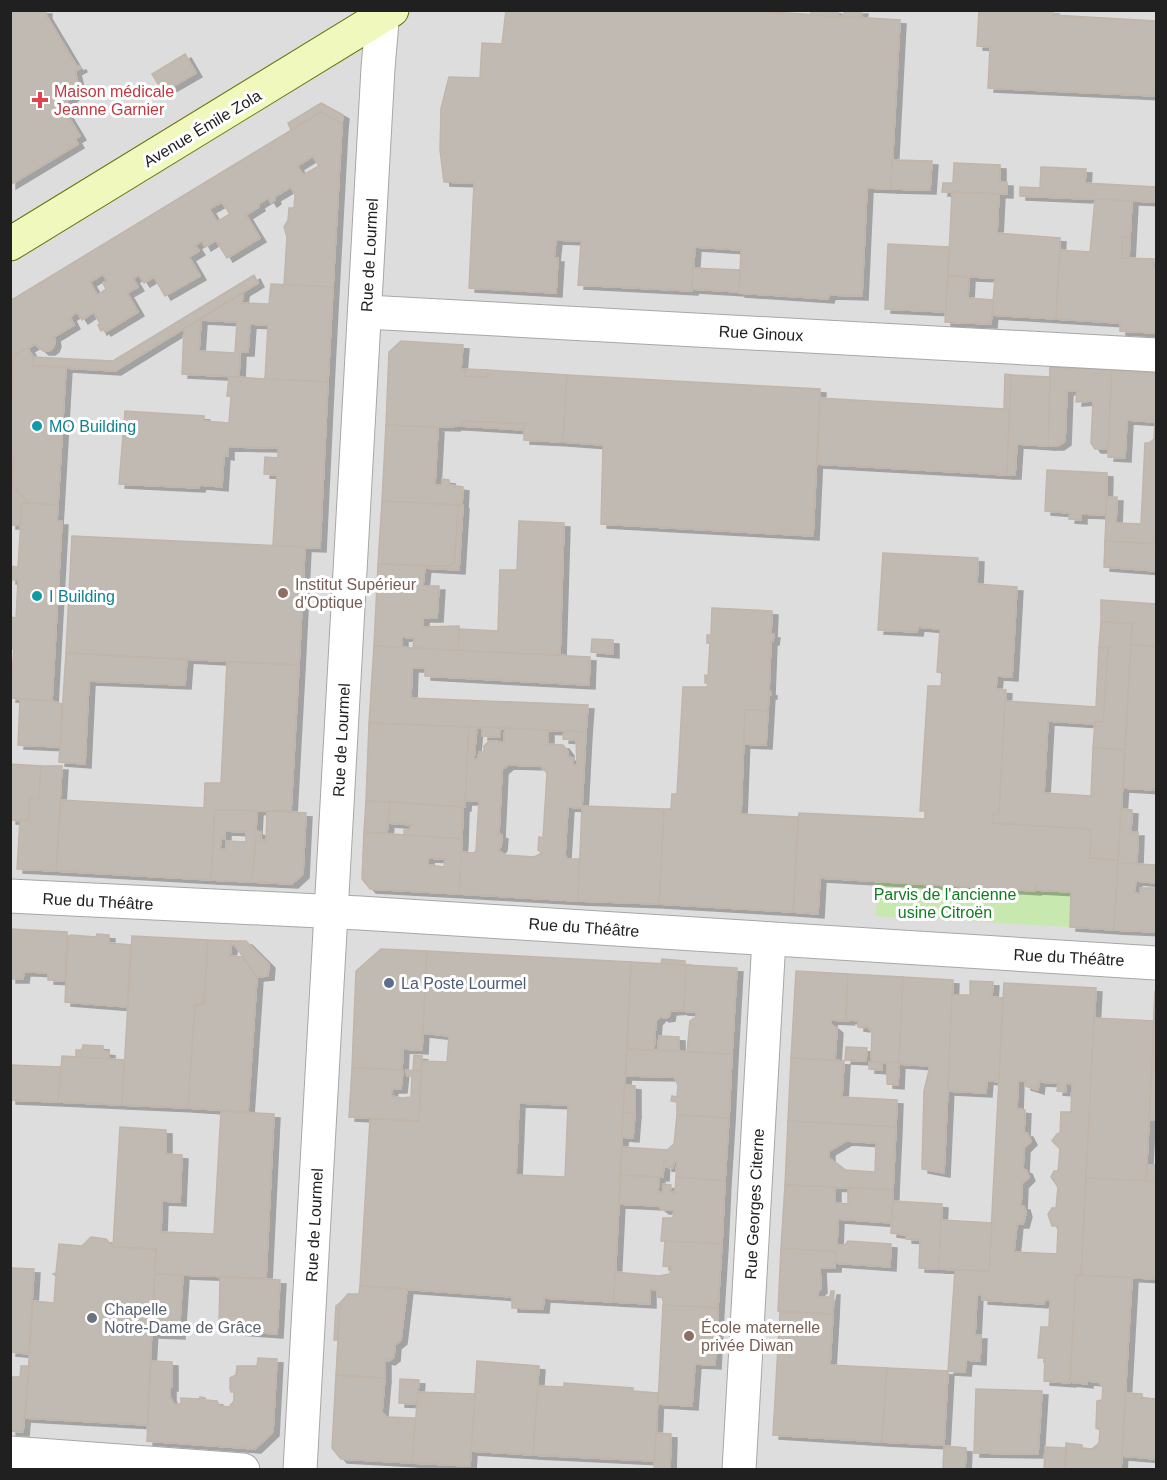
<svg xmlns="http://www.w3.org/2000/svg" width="1167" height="1480" font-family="Helvetica,sans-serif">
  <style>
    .residential { fill: #dedddd }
    .grass { fill: #c7e8ae }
    .building { fill: #c1bab3; stroke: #c1b5a9; stroke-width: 1.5; fill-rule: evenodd; filter: url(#shadow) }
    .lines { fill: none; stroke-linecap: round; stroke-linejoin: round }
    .minor-casing { stroke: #a7a7a7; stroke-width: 35 }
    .secondary-casing { stroke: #637508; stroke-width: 35 }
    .minor { stroke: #fff; stroke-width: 33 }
    .secondary { stroke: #f1f8bd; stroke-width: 33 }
    .health-dot { fill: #e0444e; stroke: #fff; stroke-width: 2 }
    .culture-dot { fill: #0f9aa8; stroke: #fff; stroke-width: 2 }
    .education-dot { fill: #8d6e63; stroke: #fff; stroke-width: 2 }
    .service-dot { fill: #5c6f8a; stroke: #fff; stroke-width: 2 }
    .worship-dot { fill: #6b7280; stroke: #fff; stroke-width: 2 }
    .labels { text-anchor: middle; stroke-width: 6; stroke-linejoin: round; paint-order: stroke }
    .health-label { font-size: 16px; fill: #be3a42; stroke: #fff; text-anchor: start }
    .street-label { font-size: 16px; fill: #202020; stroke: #fff }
    .culture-label { font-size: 16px; fill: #0d838f; stroke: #fff; text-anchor: start }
    .education-label { font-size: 16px; fill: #785e54; stroke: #fff; text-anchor: start }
    .park-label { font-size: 16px; fill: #0f7d1f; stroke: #fff }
    .service-label { font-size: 16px; fill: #4e5e75; stroke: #fff; text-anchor: start }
    .worship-label { font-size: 16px; fill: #5b616d; stroke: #fff; text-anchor: start }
  </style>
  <defs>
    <filter id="shadow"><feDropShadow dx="6" dy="4" stdDeviation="0" flood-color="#0004"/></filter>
  </defs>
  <rect width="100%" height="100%" fill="#f0eee7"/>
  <!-- residential -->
  <rect class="residential" x="11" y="11" width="1145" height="1458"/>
  <!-- grass -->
  <path class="grass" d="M877,881l194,11 -1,35 -194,-11z"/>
  <!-- building -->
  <g class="building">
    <path d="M10,10h36v5l31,52 3,-1 1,2 -6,3 3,12 -2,10 -14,13 18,30 -5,3 3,5 -68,41z"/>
    <path d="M506,10h233l161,10 -9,169 -24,-1 -5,108 -33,-1 -1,4 -89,-6 2,-43 -46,-3 -3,44 -114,-6 3,-44 -25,-1 -2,18h4l-2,35 -87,-5 5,-105 -30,-1 -4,-32 1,-42 8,-31 31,1 2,-35 20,1z"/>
    <path d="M811,10h24l3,2v5l-27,-2z"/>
    <path d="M844,10h18l-1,8 -17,-1z"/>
    <path d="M979,10h74v5l103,6v75l-168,-8 2,-41 -13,-1z"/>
    <path d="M185,54l11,19 -33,19 -11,-18z"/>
    <path d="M321,103l22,12 -1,9 -21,-12 -30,18 -3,-7z"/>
    <path d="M321,112l21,12 -9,163 -49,-2 3,-48 -3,-10 4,-7 1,-12h5l1,-13 -4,-8 -17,10 1,3 -4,3 -3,-5 -10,6 1,3 -13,8 14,23 -33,20 -11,-18 -11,7 -3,-6 -7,4 4,6 -10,6 11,19 -35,20 -11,-19 -10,6 -5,-8 -6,4 5,8 -11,6 11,19 -33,20 -2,-3 -2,2 -3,-6 2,-1 -6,-12 -12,8 -5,-8 -7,5 4,8 -20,12 1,6 -2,5 -4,3h-6l-8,-7 -21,12 -1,10h-3v-65zM313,156l6,10 -16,9 -6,-9zM222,202l8,12 -13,8 -8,-13zM103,274l4,7 -4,2 3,6 -9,6 -7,-13z"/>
    <path d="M892,160l40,1 -2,29 -39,-1z"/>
    <path d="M954,163l46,2v17h7v12l-65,-2 1,-9h10z"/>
    <path d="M1041,167l45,2 -1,14 71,4v15l-136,-6v-9l20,1z"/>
    <path d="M952,192l47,2 -2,39 63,5 -4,81 -64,-4 3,-37 -47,-2z"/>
    <path d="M1095,199l37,2 -2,37 -8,-1v21l32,1 -1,8h3v66l-36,-2v-8l-64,-4 4,-69 30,2z"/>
    <path d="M1122,237l8,1 -1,20h-7z"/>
    <path d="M888,244l61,3 -3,65 -61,-3z"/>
    <path d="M693,268l47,2 -1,22 -47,-3z"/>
    <path d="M254,275l4,8 -143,88 -82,-5v-9l80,4z"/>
    <path d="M948,276l21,1 -1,21 25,2 -2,24 -46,-2z"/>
    <path d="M271,284l62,3 -5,95 -63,-3 3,-54 -18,-1 -2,28h-8l-1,25 -57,-3 2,-45 59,-36 -1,10 27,1zM201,320l36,2 -2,31 -36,-2z"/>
    <path d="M401,341l62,4 -2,24h4v7l22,1 1,-7 79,5 -4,67 -39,-2v-16l-62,-3v5h-8v1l-68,-2 3,-73z"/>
    <path d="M28,348l5,9v9l33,1 -8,138 -29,-2 -17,-17 2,-27 -4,-6 3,-87 1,-10z"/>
    <path d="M1050,367l62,3 -4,79h-13l-4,-6 2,-42 -17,1 1,-11h-10l-2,50 -7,5h-10z"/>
    <path d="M465,369l23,1 -1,7 -22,-1z"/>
    <path d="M1112,370l44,3v171l-51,-3 2,-44h10l-1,26 25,1 4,-81h4l5,-4 1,-17 -28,-2 -2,38 -17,-1z"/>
    <path d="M1005,374l6,1 -4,100 -190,-11 3,-66 184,11z"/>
    <path d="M567,375l253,14 -7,147 -212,-12 2,-79 -40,-3z"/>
    <path d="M1011,375l39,2 -2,69 -31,-2 -2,31h-8z"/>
    <path d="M229,377l99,5 -8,166 -47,-2 4,-71 -13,-1 1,-17 13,1v-10l-50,-1v9l-4,-1 -2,32 -22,-2 -1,3 -80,-4 6,-73 79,5v5l25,2 2,-27h-4z"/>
    <path d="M462,421l62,3v6l-62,-4z"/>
    <path d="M386,425l52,3 -3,57h7v-6l7,1v5l14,2 -1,18 -80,-4z"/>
    <path d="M10,453l4,6 -2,27 17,17h-7l-2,22h-10z"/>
    <path d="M1047,470l60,3 -1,42 -25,-1v6l-12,-1 1,-6 -25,-2z"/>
    <path d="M382,501l77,4 -5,58 -5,3 -71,-2z"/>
    <path d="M22,503l36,2 -1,16h5l-10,180 -42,-3 4,-49 -4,-1v-31l6,1 2,-38h-8v-14l8,1z"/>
    <path d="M459,505h4l-4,65 -34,-2v-2h24l5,-3z"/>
    <path d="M519,521l45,2 -4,132 -102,-4 1,-22 39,2 2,-61h17z"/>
    <path d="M72,536l233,11 -6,118 -233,-12z"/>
    <path d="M1105,541l51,3v27l-52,-4z"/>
    <path d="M883,553l95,5 -1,26 40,3 -5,90 -15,-1 -1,13 10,1 -7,125 -6,-1v9l98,6 -1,29 28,2 -4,70 -44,-3 1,-35 -35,-2v-4h-2l1,5 -215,-13 -2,36 -25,-2 6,-99 126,6v-8h-5l8,-125h13l1,-13 -5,-1 3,-43 -22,-2 -1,5 -39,-2z"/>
    <path d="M378,564l47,2 -2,20h16l-2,32h-14v9l36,-1 -1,25 -45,-3 1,-10 -12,-1v11l-28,-2z"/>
    <path d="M1101,600l55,4v42l-25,-1 1,-21 -31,-2z"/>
    <path d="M712,608l60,3 -1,23h3l-1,7h-2l-2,50 2,1v3h-2l-1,16 -23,-1 -4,104 57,3 -5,95 -134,-8 5,-95h7l1,-15h5l6,-107h24l1,-4h-3v-8l3,1 2,-33h-3v-8h4z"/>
    <path d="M1101,622l31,2 -7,126 -32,-2 2,-27 8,1 5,-74 -9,-1z"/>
    <path d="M592,639l21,1v14l-22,-2z"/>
    <path d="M1131,645l25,1v144l-33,-2z"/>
    <path d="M374,646l216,11 -1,28 -164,-9v-8h-13l-1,30 177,7 -2,27 -217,-9z"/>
    <path d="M1099,647l9,1 -5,74 -8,-1v3l-47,-3 -4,72 47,3 2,-48 32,2 -7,110 -28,-2 1,-29 -98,-6v-9l6,1 6,-114 91,6z"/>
    <path d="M66,653l121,7 -2,25 -96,-4 -4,83 -26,-2z"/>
    <path d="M227,662l72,3 -8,146 -76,-1 -4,70 -155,-9 5,-71 143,8 1,-25h16z"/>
    <path d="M20,699l32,2 10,3 -2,43 -42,-2z"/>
    <path d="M745,710l23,1 -2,34 -22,-1z"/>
    <path d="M369,723l100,4 -4,80 -99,-6z"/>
    <path d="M469,727h8l-3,32h4l1,-7h5v-6l5,-5 15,1 1,-14 43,2v14l15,1 5,7v5l5,1v7h4l-1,-25 -13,-1 1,-8 22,1 -4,76 -14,-1 -3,48 2,4h13l-2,42 -119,-7 2,-42 12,1 3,-2 3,-50h-14zM508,765l33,1 6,7 -4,65 -4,-1 -1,13 4,3 -8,4 -29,-2 -7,-5 3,-3 1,-12 -3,-1 3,-64z"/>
    <path d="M482,727l18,1v9l-18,-1z"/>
    <path d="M10,764l31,2 -2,33 -9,-1 -2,23 -18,-1z"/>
    <path d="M41,766h21l-6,105 -39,-2 3,-49 8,1 2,-23 9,1z"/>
    <path d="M366,801l24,1 -3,31 -23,-1z"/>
    <path d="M390,802l73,5 -1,32 -58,-4v-5h5l4,-5 -25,-2z"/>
    <path d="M582,806l82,3 -5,95 -81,-3z"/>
    <path d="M1121,809l11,1 -1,22h7l-1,32 -19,-1z"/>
    <path d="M215,810l42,1 -1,20 5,1v4l-5,1 -4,45 -41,-2zM225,831l21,1v10l-20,-1v8h-6l1,-10h4z"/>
    <path d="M267,811l39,2 -3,61 -11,10 -40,-2 4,-45 5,-1v4l5,1z"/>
    <path d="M364,832l98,7 -3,55 -89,-5 -8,-10zM428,858l17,1 -1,8 -16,-2z"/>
    <path d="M1118,863l38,2v18l-20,-2 -2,12 6,1v-6h16v44l-42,-2z"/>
    <path d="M10,929l57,3 -2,49 -17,-1v-7l-17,-1h-7l-1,7h-13z"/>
    <path d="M97,934l12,1v8l22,2 -4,62 -62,-5 3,-65 3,-2 25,2z"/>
    <path d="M132,936l76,4 -4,64 -9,1 -7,103 -66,-3z"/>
    <path d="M208,940l24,1 -2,15 12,1 15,20 -9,135 -60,-4 7,-103 9,-1z"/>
    <path d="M232,941h14l23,23 -1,12 -11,1z"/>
    <path d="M381,949l46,2 -5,99 -19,-1 -1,21 -50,-2 4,-97z"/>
    <path d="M427,951l204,11 -17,340 -70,-4 -1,11 -31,-1v-11l-152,-11 10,-167 49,2 3,-60 25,1 2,-26 -26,-3zM519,1103l49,2 -3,72 -49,-2z"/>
    <path d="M662,959l23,2v4l-24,-1z"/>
    <path d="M631,962l55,3 -2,45 -14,1 -1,6 -6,1 -2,-2 -5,5 -2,29 -27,-1z"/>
    <path d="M686,965l51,3 -5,86 -45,-2 3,-31 6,-4v-5l-15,-1 3,-1z"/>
    <path d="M796,971l52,3 -2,45 2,2 -17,-1v4l6,5 -2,31 -44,-2z"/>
    <path d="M848,974l55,3 -4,86 -28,-1 1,-30 -6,-7 -2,3 -6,-1v-6l-12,-2z"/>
    <path d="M903,977l50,3 -9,193 -22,-4 2,-78 6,-25 -31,-2z"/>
    <path d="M970,981l23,1 -1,15 11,1 -4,84 -12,-2 -1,13 -38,-2 4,-96h18z"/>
    <path d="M1004,983l92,5 -15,287h-5l-6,108 -26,-2 1,-23h-7l3,-31h8l1,-27h-5l-1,4 -62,-4v-6l-5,1 -2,40h6l-1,26 -14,-1 -1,12 -17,-1 7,-101 34,1zM1018,1081h7v5l13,4 1,-8 19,1 -1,8 9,1v-9l6,1 -1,28h-10l-1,21 -3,1 -5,7 8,8 -2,22h-4l-3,6 7,10 -2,21h-4l-4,6 4,12h6l-1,28 -43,-2 3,-28h6l3,-11 -2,-7h-3l1,-22 7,-7 -3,-7 -3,-1 1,-21 7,-7 -4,-8h-3l1,-23 -8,-1z"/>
    <path d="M1155,991h1v129h-7z"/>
    <path d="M1094,1018l60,3 -8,160 -60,-3z"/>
    <path d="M659,1036l20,1v15l-21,-2z"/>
    <path d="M83,1045l20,1v5l6,1v7l-33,-2v-7h6z"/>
    <path d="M846,1047l21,1 -1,13 -21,-1z"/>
    <path d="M627,1049l105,5 -3,64 -52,-3v-13l-6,-1 1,-5 5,1 1,-12 -4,-8 -48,-1z"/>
    <path d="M414,1055l8,1 -1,15 -8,-1z"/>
    <path d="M62,1056l62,4 -2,45 -64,-3z"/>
    <path d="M791,1058l53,3 -2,36 55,3 -1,27 -108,-6z"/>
    <path d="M869,1062h13v8l-13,-1z"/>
    <path d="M887,1062l12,1 -1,22 -11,-1z"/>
    <path d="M10,1065l51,2 -3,35 -48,-2z"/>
    <path d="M352,1068l51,2 -2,19h-9l-1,7 11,2 9,-1 1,-21h-5l-1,-6 15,1 -2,50 -70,-4z"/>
    <path d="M625,1085l10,1v27l-12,-1z"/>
    <path d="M221,1111l53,3 -8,164 -111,-4 1,-25 -43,-2 7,-120 46,3v24l16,1 -2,47 -18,-1 -1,31 53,2z"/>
    <path d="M623,1112l12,1 -2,25 -11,-1z"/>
    <path d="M677,1115l52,3 -4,63 -49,-4 1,-15h-3l-1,6 -7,-1v-6h-2l-1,16 -42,-2 1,-28 45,3 7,-6z"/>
    <path d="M788,1121l108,6 -3,63 -108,-5zM846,1141l30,2 -1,29 -30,-2 -16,-12v-7z"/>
    <path d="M1147,1165h9v16h-10z"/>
    <path d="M621,1175l38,2 -1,15h5v-8l8,1 -1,7 5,1 1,-16 49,4 -3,63 -61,-3 2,-23h10l1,-8h-11l-5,-4 -39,-2z"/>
    <path d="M1086,1178l70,3v98l-75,-4z"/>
    <path d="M785,1185l50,2v16l13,1v-13l2,-3 43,2 -1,33 -54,-4 -1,26h8l3,-4 43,3 -1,23 -55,-4 1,-11 -55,-4z"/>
    <path d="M893,1201l49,3 -3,65 -20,-1 1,-28 -14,-1v-4l-15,-2z"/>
    <path d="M941,1220l51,3 -3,48 -50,-2z"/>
    <path d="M91,1237l15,2 7,8 43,2 -9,176 -122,-7 8,-117 21,2 2,-27 -3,-2 3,-1 3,-29 23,2z"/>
    <path d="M665,1241l57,3 -4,64 -55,-3 1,-7 -7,-1v-7l-7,-1v15l-36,-2 1,-30 44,4 11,-2 1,-7 -8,-1z"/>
    <path d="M781,1248l55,4 -1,16h-15l1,21 -3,3v5h12l1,-6h3l-1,23 -55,-3z"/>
    <path d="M10,1268l24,1 -5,85 -19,-2z"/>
    <path d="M155,1274l28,1 -4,60 -27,-1z"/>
    <path d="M1076,1275l56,3 -11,192h-56l1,-27 16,2v3l10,1 7,-6 1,-13 -4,-2 1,-27 5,-1 1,-14 -5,-4 -11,-1v3l-17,-2z"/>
    <path d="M220,1277l60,3 -3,54 -58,-4z"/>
    <path d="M360,1286l47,3 -6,51 -6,5 -1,12 -5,4 -4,-1v18l-49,-3 4,-72 8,-9h11z"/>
    <path d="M340,1303l-3,37h-3l2,-34z"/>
    <path d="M663,1305l55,3 -3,57 -20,-1 -3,42 -34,-2z"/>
    <path d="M780,1312l53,2 -3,51 57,3 -5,74 -109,-7z"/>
    <path d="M258,1358l19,1 -4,73 -18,17 -108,-8 4,-80 21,1v25h-2v10l4,7h7v-6l19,1v-2l5,1 1,2 11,1 2,5 10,1 5,-6v-9h-3l-1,-3v-11l6,-3 1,-9h20z"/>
    <path d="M477,1361l62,5 -6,89 -62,-4z"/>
    <path d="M21,1366h8l-6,66 -13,-1v-54h10z"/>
    <path d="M887,1368l61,3 -4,74 -62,-3z"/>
    <path d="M336,1375l49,3 -3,34 5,5 29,1 -4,45 -71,-4 -9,-11z"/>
    <path d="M400,1379l19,1 -2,24 -18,-1z"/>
    <path d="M564,1383l69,5v3l25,2 -3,68 -122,-6 5,-69 26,1z"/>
    <path d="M976,1389l66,2 -4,63 -64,-1z"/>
    <path d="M418,1392l57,2 -5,72 -58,-3z"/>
    <path d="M1126,1393l16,1v4l14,1v60l-34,-3z"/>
    <path d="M656,1433l15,1 -1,36h-16z"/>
    <path d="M944,1446l22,2 -1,22h-22z"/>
    <path d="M1045,1447l21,1 -1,22h-21z"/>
  </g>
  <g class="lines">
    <defs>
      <g id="minor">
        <path d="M366,312l790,43"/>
        <path d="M10,896l350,17 796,50"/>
        <path d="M10,1453l233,17"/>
        <path d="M300,1470l78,-1402 5,-58"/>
        <path d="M739,1470l30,-531"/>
      </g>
      <path id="secondary" d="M10,244l382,-234"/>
    </defs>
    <!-- minor casing -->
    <use href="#minor" class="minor-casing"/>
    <!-- secondary casing -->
    <use href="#secondary" class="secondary-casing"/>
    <!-- minor -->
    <use href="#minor" class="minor"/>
    <!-- secondary -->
    <use href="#secondary" class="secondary"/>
  </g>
  <!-- markers -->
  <path class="health-dot" d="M37 91h6v6h6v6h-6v6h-6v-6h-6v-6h6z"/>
  <g class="culture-dot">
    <circle cx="37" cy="426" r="6"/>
    <circle cx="37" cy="596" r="6"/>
  </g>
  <g class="education-dot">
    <circle cx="283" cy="593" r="6"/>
    <circle cx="689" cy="1336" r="6"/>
  </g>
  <circle class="service-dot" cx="389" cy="983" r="6"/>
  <circle class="worship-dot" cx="92" cy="1318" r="6"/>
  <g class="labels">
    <!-- health labels -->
    <g class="health-label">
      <text x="54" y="97">Maison médicale<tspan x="54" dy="18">Jeanne Garnier</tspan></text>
    </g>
    <!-- street labels -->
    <g class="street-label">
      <text transform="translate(202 128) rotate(-31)" y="6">Avenue Émile Zola</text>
      <text transform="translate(369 255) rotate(-87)" y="6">Rue de Lourmel</text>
      <text transform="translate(761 333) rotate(3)" y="6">Rue Ginoux</text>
      <text transform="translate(341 740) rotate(-87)" y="6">Rue de Lourmel</text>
      <text transform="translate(98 901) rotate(3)" y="6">Rue du Théâtre</text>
      <text transform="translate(584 927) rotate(4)" y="6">Rue du Théâtre</text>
      <text transform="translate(1069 957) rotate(3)" y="6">Rue du Théâtre</text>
      <text transform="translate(754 1204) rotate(-87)" y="6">Rue Georges Citerne</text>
      <text transform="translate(314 1225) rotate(-87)" y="6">Rue de Lourmel</text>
    </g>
    <!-- culture labels -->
    <g class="culture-label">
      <text x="49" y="432">MO Building</text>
      <text x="49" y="602">I Building</text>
    </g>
    <!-- education labels -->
    <g class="education-label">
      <text x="295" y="590">Institut Supérieur<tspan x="295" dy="18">d'Optique</tspan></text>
      <text x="701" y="1333">École maternelle<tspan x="701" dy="18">privée Diwan</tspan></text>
    </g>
    <!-- park labels -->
    <g class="park-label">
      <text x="945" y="900">Parvis de l'ancienne<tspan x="945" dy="18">usine Citroën</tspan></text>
    </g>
    <!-- service labels -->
    <g class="service-label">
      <text x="401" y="989">La Poste Lourmel</text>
    </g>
    <!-- worship labels -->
    <g class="worship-label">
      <text x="104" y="1315">Chapelle<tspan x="104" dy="18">Notre-Dame de Grâce</tspan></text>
    </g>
  </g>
  <!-- border -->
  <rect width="1167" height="1480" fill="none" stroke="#202020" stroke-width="24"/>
</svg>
